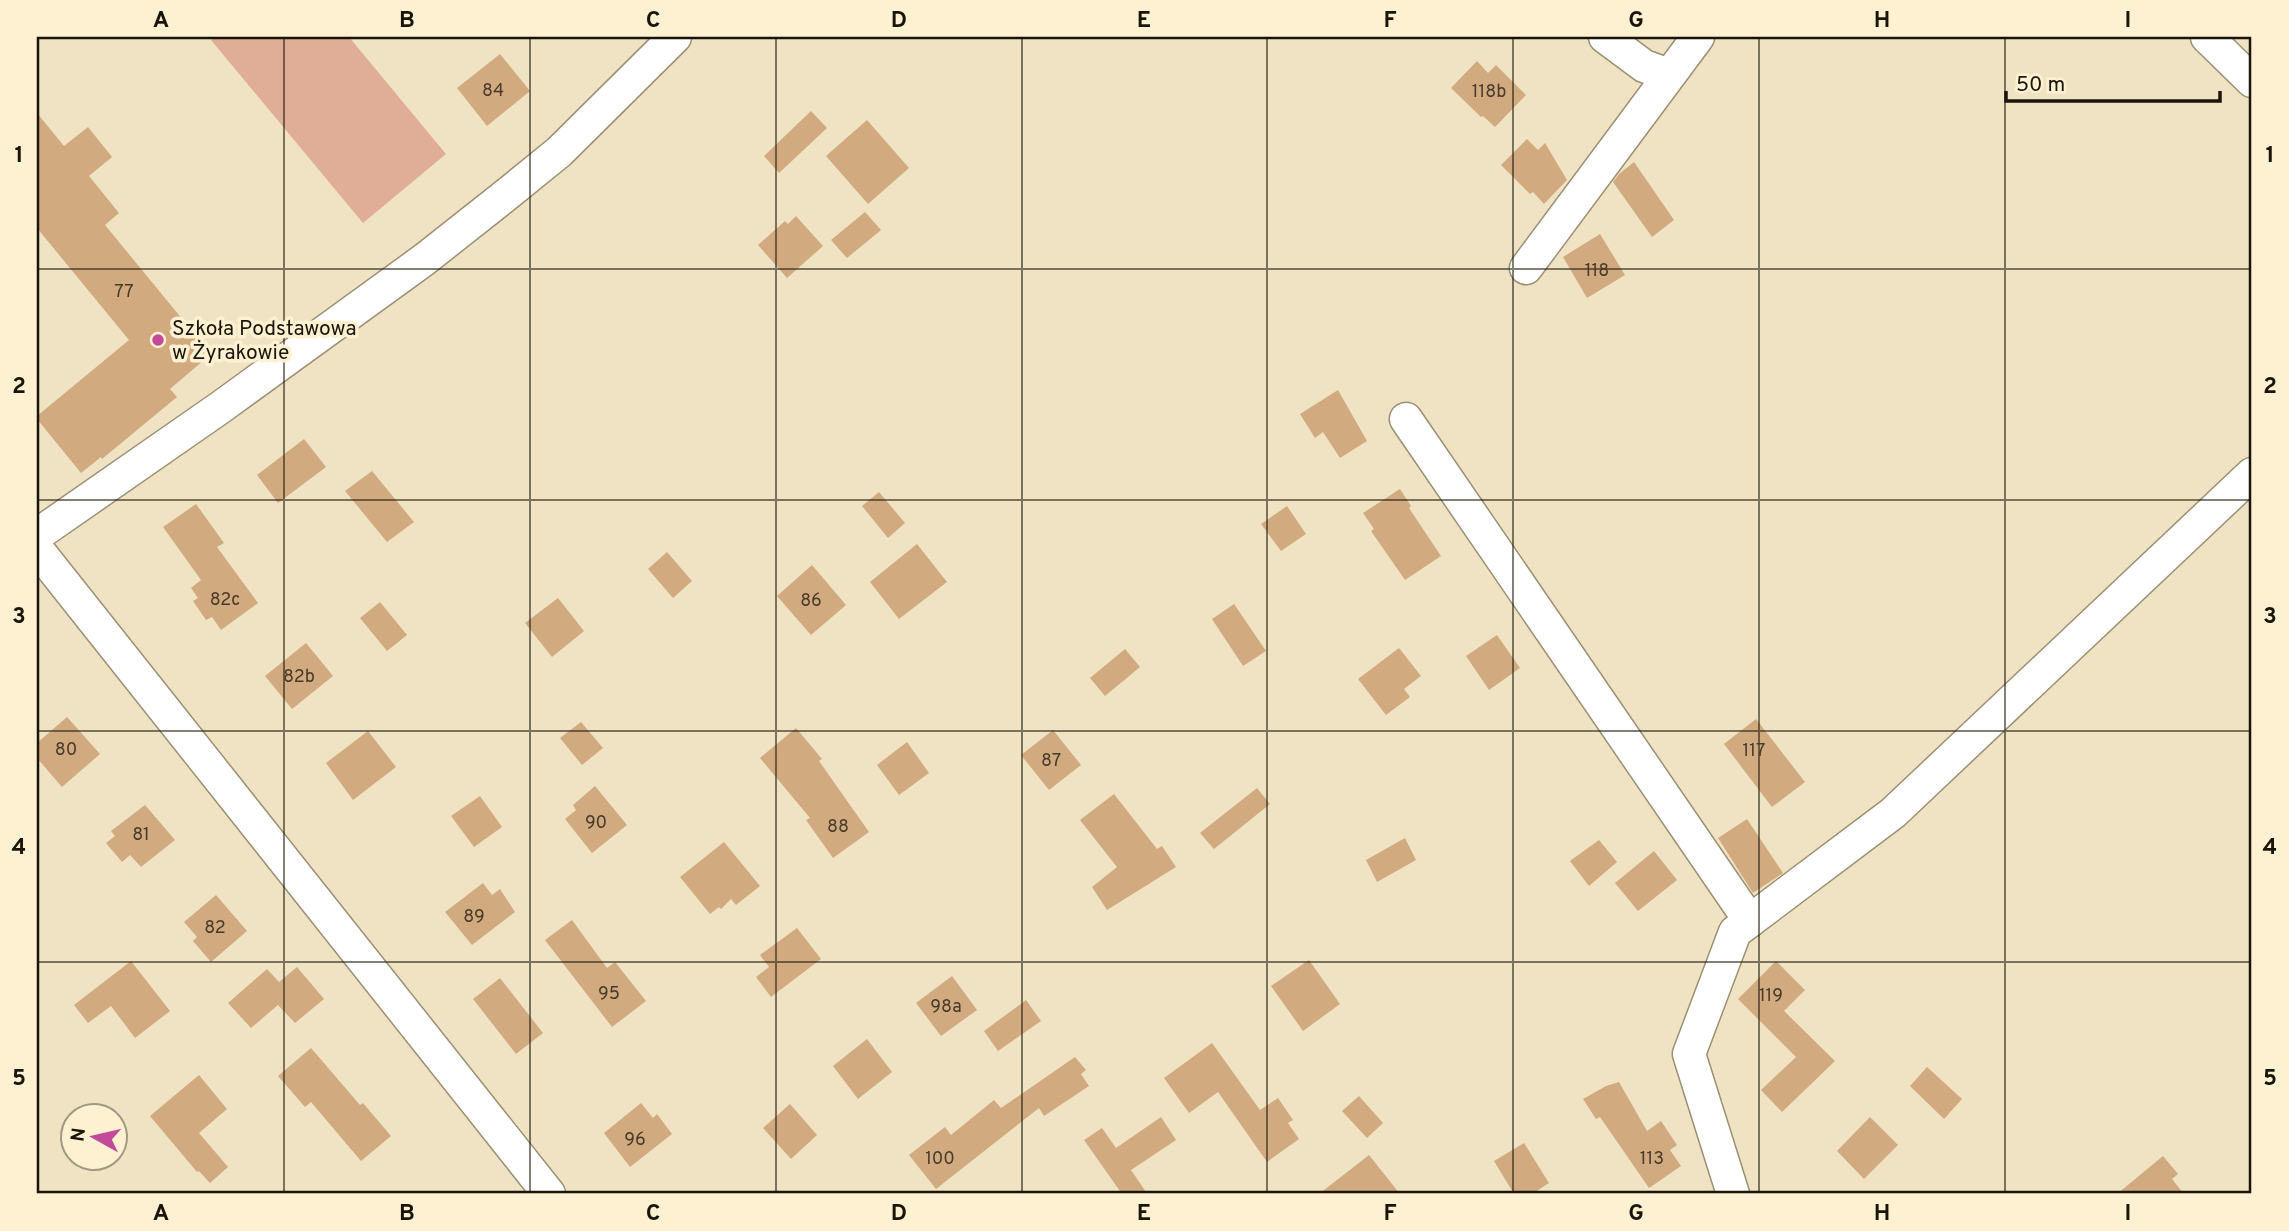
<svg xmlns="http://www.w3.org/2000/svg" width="2289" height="1231" font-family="Overpass,sans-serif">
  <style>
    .green { fill: #e0ae96 }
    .building { fill: #d1aa80 }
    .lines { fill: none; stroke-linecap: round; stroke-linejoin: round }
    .minor-casing { stroke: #9b9073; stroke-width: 35 }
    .minor { stroke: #fff; stroke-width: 32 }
    .grid { fill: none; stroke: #1a150a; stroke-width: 2; stroke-opacity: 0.55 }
    .poi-dot { fill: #c54999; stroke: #fdf1d1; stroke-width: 2.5 }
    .labels { text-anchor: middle; stroke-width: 7; stroke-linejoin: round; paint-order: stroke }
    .number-label { font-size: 18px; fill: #483a28 }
    .poi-label { font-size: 21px; fill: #1a150a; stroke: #fdf1d1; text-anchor: start }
    .neatline { fill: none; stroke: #1a150a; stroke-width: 2.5 }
    .grid-label { font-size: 23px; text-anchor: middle; font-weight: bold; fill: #1a150a }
  </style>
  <rect width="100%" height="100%" fill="#f0e3c4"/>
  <!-- green -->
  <path class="green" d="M215,37h134l97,117 -83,69 -152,-183z"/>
  <!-- building -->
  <g class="building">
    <path d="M500,54l30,37 -43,35 -30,-38z"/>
    <path d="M1477,61l11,12 8,-8 30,30 -31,32 -12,-11 -2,1 -30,-29z"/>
    <path d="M811,111l16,17 -48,45 -15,-17z"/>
    <path d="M37,113l27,33 24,-19 24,30 -23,19 30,37 -14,12 106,129 -41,35 7,8 -75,62 -1,-2 -20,16 -44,-54v-3l92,-76 -92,-112z"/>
    <path d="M867,120l42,48 -41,36 -42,-48z"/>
    <path d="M1527,139l11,11 7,-7 22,37 -23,24 -11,-12 -3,2 -29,-29z"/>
    <path d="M1634,162l40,58 -22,17 -39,-55 6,-8z"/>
    <path d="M865,212l16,18 -34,28 -16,-18z"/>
    <path d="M796,216l27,30 -36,32 -29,-33 27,-24 3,3z"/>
    <path d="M1600,234l25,41 -38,23 -24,-41z"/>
    <path d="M1338,390l29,51 -27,17 -17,-26 -8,6 -15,-24z"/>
    <path d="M304,439l22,28 -48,36 -21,-28z"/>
    <path d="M372,471l42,51 -27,20 -42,-51z"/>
    <path d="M1400,489l11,17 -2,2 32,48 -36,24 -34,-49 3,-2 -11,-16z"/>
    <path d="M879,492l26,31 -17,15 -26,-32z"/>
    <path d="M196,504l28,39 -7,4 41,56 -37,27 -9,-13 -6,3 -13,-19 5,-3 -7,-10 10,-8 -38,-53z"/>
    <path d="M1287,506l19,28 -25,17 -20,-27z"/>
    <path d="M917,544l30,38 -48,37 -29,-37z"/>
    <path d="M667,552l25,29 -19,17 -25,-29z"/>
    <path d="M812,565l34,40 -35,30 -34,-39z"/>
    <path d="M558,598l26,33 -32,26 -27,-34z"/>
    <path d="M380,602l27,33 -20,16 -27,-33z"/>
    <path d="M1234,604l32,47 -23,15 -31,-47z"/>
    <path d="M1497,635l23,33 -31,22 -23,-34z"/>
    <path d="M306,643l27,33 -41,33 -27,-33z"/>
    <path d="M1399,648l22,28 -17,13 6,8 -24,18 -28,-36z"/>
    <path d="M1125,649l15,18 -35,29 -15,-18z"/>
    <path d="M67,717l33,37 -38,33 -25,-29v-15z"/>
    <path d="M1756,719l49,63 -33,25 -48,-63z"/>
    <path d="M581,722l22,26 -21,17 -22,-27z"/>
    <path d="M796,728l26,31 -3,2 50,71 -36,26 -27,-38 4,-2 -50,-60z"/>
    <path d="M1053,730l28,35 -32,25 -28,-35z"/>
    <path d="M368,731l28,36 -43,33 -27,-37z"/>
    <path d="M907,742l22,31 -30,22 -22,-30z"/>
    <path d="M595,786l32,39 -35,28 -27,-34 11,-9 -3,-5z"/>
    <path d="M1257,788l13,16 -56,45 -14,-16z"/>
    <path d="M1114,794l43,55 5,-3 14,21 -69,43 -15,-23 25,-20 -37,-47z"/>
    <path d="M480,796l22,31 -28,20 -23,-31z"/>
    <path d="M145,805l30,35 -34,27 -11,-12 -8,7 -16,-19 9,-7 -4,-5z"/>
    <path d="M1747,819l36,54 -30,20 -35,-55z"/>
    <path d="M1405,838l11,22 -39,22 -11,-22z"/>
    <path d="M1599,840l18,22 -28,24 -19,-25z"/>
    <path d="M724,842l36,44 -24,19 -5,-6 -10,10 -2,-2 -9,7 -30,-37z"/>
    <path d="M1654,851l23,29 -39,31 -23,-28z"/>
    <path d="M483,883l9,12 8,-6 15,23 -43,33 -27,-33z"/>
    <path d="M216,895l31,36 -36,31 -18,-21 4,-4 -13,-15z"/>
    <path d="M572,920l35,48 8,-6 31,39 -34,26 -67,-87z"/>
    <path d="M797,928l24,31 -50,38 -15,-20 13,-10 -9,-12z"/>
    <path d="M1309,960l31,44 -37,27 -32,-45z"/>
    <path d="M131,961l39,50 -35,27 -24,-32 -23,17 -14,-18z"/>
    <path d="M1776,961l29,29 -21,21 51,50 -53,51 -21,-22 35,-33 -58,-58z"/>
    <path d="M297,967l27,32 -29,24 -17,-18 -27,23 -23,-25 39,-34 12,13z"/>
    <path d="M952,976l25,34 -36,26 -25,-33z"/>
    <path d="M500,978l43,55 -27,21 -43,-55z"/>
    <path d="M1026,1000l15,21 -43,30 -14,-20z"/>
    <path d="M867,1039l25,33 -34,27 -25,-33z"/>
    <path d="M1212,1043l48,67 18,-12 15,22 -5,3 11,16 -32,23 -49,-70 -29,21 -25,-35z"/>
    <path d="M311,1048l49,57 3,-2 28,33 -30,25 -50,-59 -6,5 -27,-31z"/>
    <path d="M1075,1057l11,13 -5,4 8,12 -45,30 -5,-8 -103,81 -27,-34 36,-28 6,8 43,-35 7,8z"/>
    <path d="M1927,1067l35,32 -18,20 -34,-33z"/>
    <path d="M199,1075l28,34 -28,24 29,34 -18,16 -11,-12 -2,1 -47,-56z"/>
    <path d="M1619,1082l28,49 14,-10 16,24 -7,5 11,16 -32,22 -49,-71 -4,2 -13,-20 23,-13z"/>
    <path d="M1359,1096l24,27 -16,15 -25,-27z"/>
    <path d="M641,1103l12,15 4,-4 15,20 -42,33 -26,-34z"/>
    <path d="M790,1104l27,31 -26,24 -28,-31z"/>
    <path d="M1161,1117l15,23 -45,30 15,22 -3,2h-21l-38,-54 18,-12 14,20z"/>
    <path d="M1870,1117l28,28 -34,34 -27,-28z"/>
    <path d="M1524,1143l25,40 -17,11h-18l-20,-33z"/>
    <path d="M1369,1155l31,39h-81z"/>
    <path d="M2163,1156l15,18 -6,5 12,15h-67z"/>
  </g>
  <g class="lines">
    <defs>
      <g id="minor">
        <path d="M1605,37l39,29 25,9"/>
        <path d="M2207,37l45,44"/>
        <path d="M1526,268l172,-231"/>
        <path d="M1406,419l344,502"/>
        <path d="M37,535l184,-128 204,-148 81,-64 53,-43 116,-115"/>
        <path d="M37,549l512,645"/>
        <path d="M1733,1194l-44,-140 46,-122 158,-119 359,-339"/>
      </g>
    </defs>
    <!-- minor casing -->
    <use href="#minor" class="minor-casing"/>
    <!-- minor -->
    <use href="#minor" class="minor"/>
  </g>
  <!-- grid -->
  <path class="grid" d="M284,37v1157M530,37v1157M776,37v1157M1022,37v1157M1267,37v1157M1513,37v1157M1759,37v1157M2005,37v1157M37,269h2215M37,500h2215M37,731h2215M37,962h2215"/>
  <!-- markers -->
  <circle class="poi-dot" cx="158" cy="340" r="7"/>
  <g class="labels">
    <!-- number labels -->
    <g class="number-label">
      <text x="493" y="96">84</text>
      <text x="1489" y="97">118b</text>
      <text x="1597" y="276">118</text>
      <text x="124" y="297">77</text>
      <text x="225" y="605">82c</text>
      <text x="811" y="606">86</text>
      <text x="299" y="682">82b</text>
      <text x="66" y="755">80</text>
      <text x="1754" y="756">117</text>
      <text x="1051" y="766">87</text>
      <text x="596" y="828">90</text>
      <text x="838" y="832">88</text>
      <text x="141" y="840">81</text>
      <text x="474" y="922">89</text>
      <text x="215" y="933">82</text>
      <text x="609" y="999">95</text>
      <text x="1771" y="1001">119</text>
      <text x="946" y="1012">98a</text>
      <text x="635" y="1145">96</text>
      <text x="940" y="1164">100</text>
      <text x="1652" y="1164">113</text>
    </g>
    <!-- poi labels -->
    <g class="poi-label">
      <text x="172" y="335">Szkoła Podstawowa<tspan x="172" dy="24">w Żyrakowie</tspan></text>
    </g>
  </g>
  <!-- border -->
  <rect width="2289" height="1231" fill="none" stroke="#fdf1d1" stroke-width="77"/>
  <!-- north arrow -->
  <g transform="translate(94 1137) rotate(278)"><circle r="33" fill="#fdf1d1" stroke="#a29981" stroke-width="2"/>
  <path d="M0-5L12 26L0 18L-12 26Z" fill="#c54999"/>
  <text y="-10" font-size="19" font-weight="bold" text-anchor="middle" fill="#1a150a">N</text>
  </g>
  <!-- scale -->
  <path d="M2006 91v10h214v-10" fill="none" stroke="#1a150a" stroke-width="3.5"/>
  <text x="2016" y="91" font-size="21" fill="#1a150a" stroke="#fdf1d1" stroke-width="5" paint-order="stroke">50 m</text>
  <rect x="38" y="38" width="2212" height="1154" class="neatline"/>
  <g class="grid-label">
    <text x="161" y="27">A</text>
    <text x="407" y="27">B</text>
    <text x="653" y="27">C</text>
    <text x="899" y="27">D</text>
    <text x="1144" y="27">E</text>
    <text x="1390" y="27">F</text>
    <text x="1636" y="27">G</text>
    <text x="1882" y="27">H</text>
    <text x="2128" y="27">I</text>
    <text x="19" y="162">1</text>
    <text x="2270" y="162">1</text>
    <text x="19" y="393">2</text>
    <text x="2270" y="393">2</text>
    <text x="19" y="623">3</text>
    <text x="2270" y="623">3</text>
    <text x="19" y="854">4</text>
    <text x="2270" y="854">4</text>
    <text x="19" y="1085">5</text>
    <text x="2270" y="1085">5</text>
    <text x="161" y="1220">A</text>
    <text x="407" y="1220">B</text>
    <text x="653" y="1220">C</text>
    <text x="899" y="1220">D</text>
    <text x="1144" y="1220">E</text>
    <text x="1390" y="1220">F</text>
    <text x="1636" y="1220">G</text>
    <text x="1882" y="1220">H</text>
    <text x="2128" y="1220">I</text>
  </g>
</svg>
